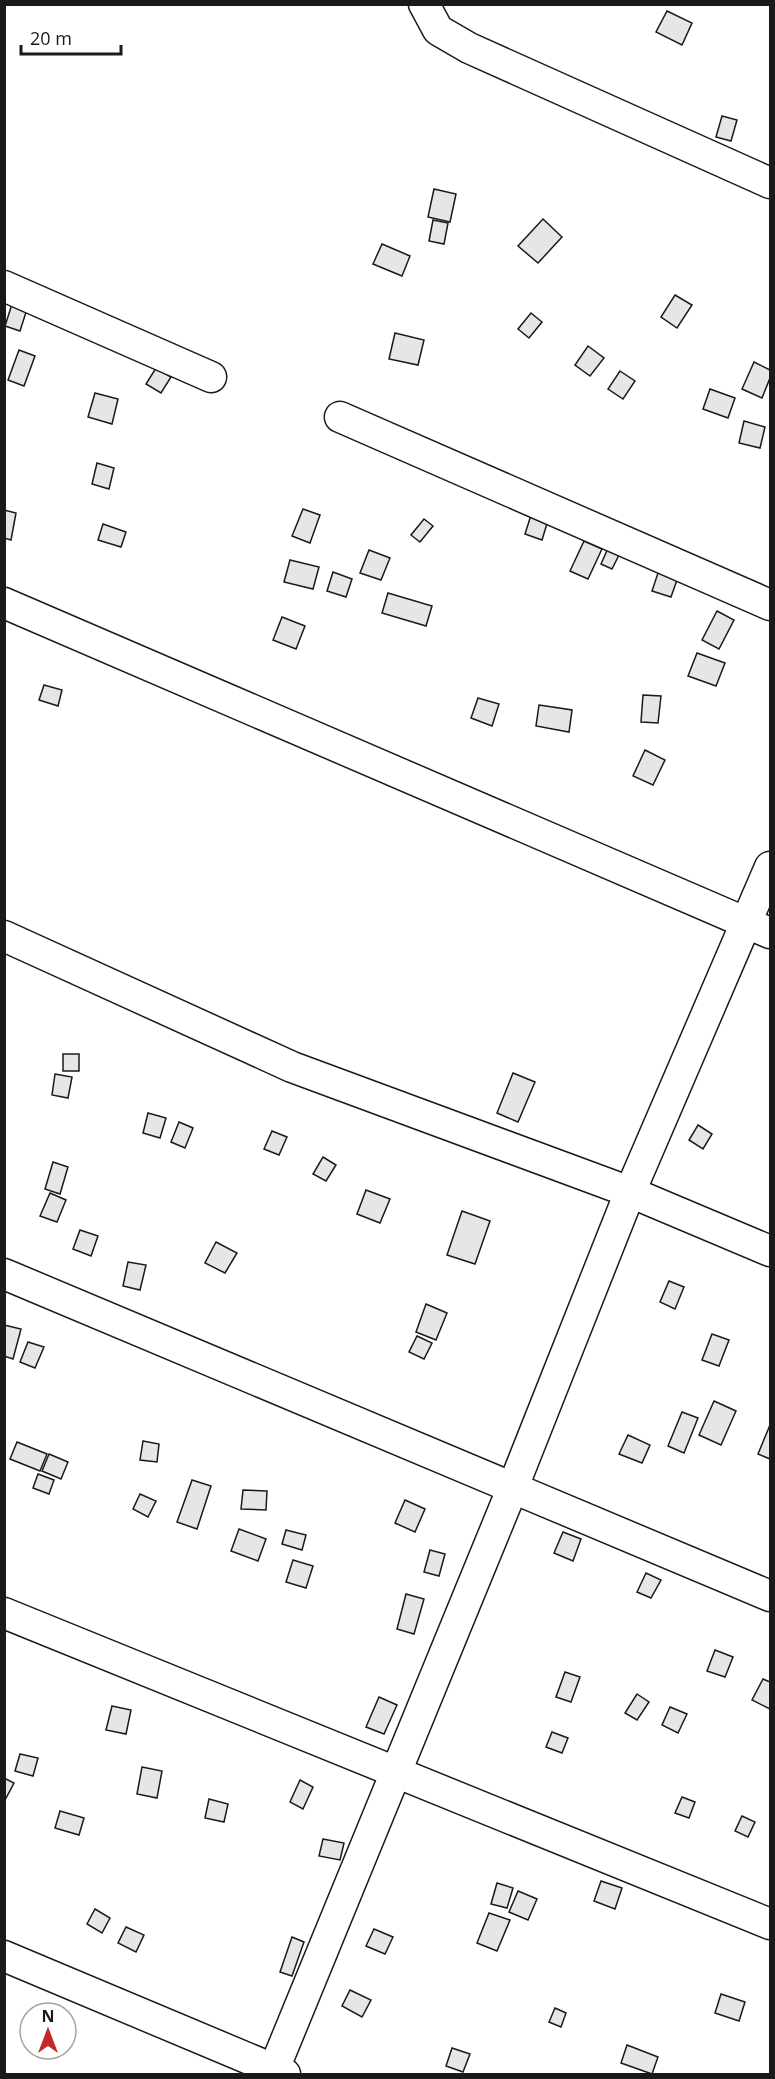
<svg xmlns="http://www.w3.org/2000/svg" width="775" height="2079" font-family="'Open Sans',sans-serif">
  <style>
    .building { fill: #e6e6e6; stroke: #1a1a1a; stroke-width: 1.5 }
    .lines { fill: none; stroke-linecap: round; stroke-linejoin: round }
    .minor-casing { stroke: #1a1a1a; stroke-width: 33 }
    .minor { stroke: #fff; stroke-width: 30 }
  </style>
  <rect width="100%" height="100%" fill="#fff"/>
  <!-- building -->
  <g class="building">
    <path d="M667,11l25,12 -10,22 -26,-13z"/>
    <path d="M722,116l15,4 -6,21 -15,-4z"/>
    <path d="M434,189l22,5 -6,28 -22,-5z"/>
    <path d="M543,219l19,18 -24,26 -20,-17z"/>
    <path d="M433,220l15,3 -4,21 -15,-3z"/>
    <path d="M382,244l28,12 -8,20 -29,-12z"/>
    <path d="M675,295l17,10 -15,23 -16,-11z"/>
    <path d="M13,301l15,5 -8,25 -15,-5z"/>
    <path d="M531,313l11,9 -13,16 -11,-9z"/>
    <path d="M395,333l29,7 -6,25 -29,-6z"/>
    <path d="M588,346l16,12 -14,18 -15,-11z"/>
    <path d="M19,350l16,6 -11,30 -16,-6z"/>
    <path d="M754,362l16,8v8l-8,20 -20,-9z"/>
    <path d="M156,368l15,9 -10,16 -15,-9z"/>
    <path d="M620,371l15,10 -12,18 -15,-10z"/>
    <path d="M710,389l25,9 -7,20 -25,-9z"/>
    <path d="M95,393l23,6 -6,25 -24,-7z"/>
    <path d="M744,421l21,6 -5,21 -21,-5z"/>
    <path d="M97,463l17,5 -5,21 -17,-5z"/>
    <path d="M303,509l17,6 -10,28 -18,-7z"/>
    <path d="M4,510l12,3 -5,27 -7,-2z"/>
    <path d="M532,512l17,5 -7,23 -17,-6z"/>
    <path d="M424,519l9,7 -13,16 -9,-7z"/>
    <path d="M103,524l23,8 -5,15 -23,-7z"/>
    <path d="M584,541l18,8 -14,30 -18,-8z"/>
    <path d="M609,546l12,5 -9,18 -11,-5z"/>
    <path d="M369,550l21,8 -9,22 -21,-7z"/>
    <path d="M290,560l29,7 -6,22 -29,-7z"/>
    <path d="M659,570l19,7 -7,20 -19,-6z"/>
    <path d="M333,572l19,7 -6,18 -19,-6z"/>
    <path d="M388,593l44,13 -6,20 -44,-13z"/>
    <path d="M717,611l17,9 -15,29 -17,-9z"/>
    <path d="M282,617l23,9 -9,23 -23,-9z"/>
    <path d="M697,653l28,10 -9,23 -28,-10z"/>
    <path d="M44,685l18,5 -4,16 -19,-6z"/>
    <path d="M643,695l18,1 -3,27 -17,-1z"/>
    <path d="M478,698l21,6 -7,22 -21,-8z"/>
    <path d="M539,705l33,5 -3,22 -33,-6z"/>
    <path d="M645,750l20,10 -12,25 -20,-9z"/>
    <rect x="63" y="1054" width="16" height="17"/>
    <path d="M513,1073l22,9 -17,40 -21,-9z"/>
    <path d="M55,1074l17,3 -4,21 -16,-3z"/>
    <path d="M148,1113l18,5 -6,20 -17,-5z"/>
    <path d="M179,1122l14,6 -8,20 -14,-6z"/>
    <path d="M698,1125l14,9 -9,15 -14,-9z"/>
    <path d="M272,1131l15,6 -8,18 -15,-6z"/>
    <path d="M323,1157l13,8 -10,16 -13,-7z"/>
    <path d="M53,1162l15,5 -8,27 -15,-5z"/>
    <path d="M366,1190l24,9 -10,24 -23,-9z"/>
    <path d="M50,1193l16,7 -9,22 -17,-6z"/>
    <path d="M462,1211l28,10 -15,43 -28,-9z"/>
    <path d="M80,1230l18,6 -7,20 -18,-7z"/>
    <path d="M216,1242l21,11 -12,20 -20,-10z"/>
    <path d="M128,1262l18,3 -6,25 -17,-4z"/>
    <path d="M669,1281l15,6 -9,22 -15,-7z"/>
    <path d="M426,1304l21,9 -11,27 -20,-8z"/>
    <path d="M4,1325l17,4 -8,30 -9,-3z"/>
    <path d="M712,1334l17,6 -10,26 -17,-6z"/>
    <path d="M417,1336l15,7 -8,16 -15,-7z"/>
    <path d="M28,1342l16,5 -9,21 -15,-6z"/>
    <path d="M714,1401l22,10 -15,34 -22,-10z"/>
    <path d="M682,1412l16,6 -14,35 -16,-7z"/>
    <path d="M770,1425v34l-12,-5z"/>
    <path d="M628,1435l22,10 -8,18 -23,-9z"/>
    <path d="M143,1441l16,3 -2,18 -17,-2z"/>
    <path d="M17,1442l30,12 -7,17 -30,-12z"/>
    <path d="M49,1454l19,8 -7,17 -19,-8z"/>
    <path d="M38,1474l16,6 -5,14 -16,-6z"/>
    <path d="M192,1480l19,6 -14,43 -20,-7z"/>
    <path d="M243,1490l24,1 -1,19 -25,-1z"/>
    <path d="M140,1494l16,7 -8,16 -15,-8z"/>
    <path d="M405,1500l20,9 -10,23 -20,-9z"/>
    <path d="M239,1529l27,10 -8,22 -27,-10z"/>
    <path d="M286,1530l20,5 -4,15 -20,-6z"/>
    <path d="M563,1532l18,7 -8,22 -19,-8z"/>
    <path d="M430,1550l15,4 -6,22 -15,-4z"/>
    <path d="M293,1560l20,6 -7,22 -20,-6z"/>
    <path d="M646,1573l15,7 -10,18 -14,-6z"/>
    <path d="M406,1594l18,5 -10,35 -17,-5z"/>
    <path d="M715,1650l18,7 -8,20 -18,-6z"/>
    <path d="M565,1672l15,5 -9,25 -15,-5z"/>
    <path d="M763,1679l7,3v27l-18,-9z"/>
    <path d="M637,1694l12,8 -12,18 -12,-7z"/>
    <path d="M379,1697l18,8 -13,29 -18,-7z"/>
    <path d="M112,1706l19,4 -5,24 -20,-4z"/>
    <path d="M670,1707l17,7 -9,19 -16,-8z"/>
    <path d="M552,1732l16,6 -6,15 -16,-6z"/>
    <path d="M20,1754l18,4 -5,18 -18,-5z"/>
    <path d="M142,1767l20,4 -5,27 -20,-4z"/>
    <path d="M4,1778l10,5 -9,17h-1z"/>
    <path d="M300,1780l13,7 -10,22 -13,-7z"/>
    <path d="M682,1797l13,5 -6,16 -14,-5z"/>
    <path d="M209,1799l19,5 -4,18 -19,-4z"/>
    <path d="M60,1811l24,7 -5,17 -24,-7z"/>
    <path d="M742,1816l13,6 -7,15 -13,-6z"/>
    <path d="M323,1839l21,4 -4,17 -21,-4z"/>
    <path d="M601,1881l21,7 -7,21 -21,-8z"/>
    <path d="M497,1883l16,5 -6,20 -16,-4z"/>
    <path d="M518,1891l19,8 -9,21 -19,-8z"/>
    <path d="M95,1909l15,9 -8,15 -15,-9z"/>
    <path d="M489,1913l21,7 -13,31 -20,-8z"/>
    <path d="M126,1927l18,8 -8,17 -18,-9z"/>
    <path d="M374,1929l19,8 -8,17 -19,-8z"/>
    <path d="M292,1937l12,5 -12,34 -12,-4z"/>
    <path d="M350,1990l21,10 -9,17 -20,-11z"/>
    <path d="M721,1994l24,8 -6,19 -24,-8z"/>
    <path d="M555,2008l11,5 -5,14 -12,-5z"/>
    <path d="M627,2045l31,12 -6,17 -31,-11z"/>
    <path d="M452,2048l18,6 -7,18 -17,-6z"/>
  </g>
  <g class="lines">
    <defs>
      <g id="minor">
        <path d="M424,4l14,26 31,18 301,135"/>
        <path d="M4,286l207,91"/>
        <path d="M340,417l430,188"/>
        <path d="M4,603l766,330"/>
        <path d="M4,936l288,131 338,125 140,59"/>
        <path d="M4,1274l766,322"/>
        <path d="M4,1613l766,311"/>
        <path d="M4,1956l281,118"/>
        <path d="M272,2074l241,-587 117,-295 140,-325"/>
      </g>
    </defs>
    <!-- minor casing -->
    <use href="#minor" class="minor-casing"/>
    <!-- minor -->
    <use href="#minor" class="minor"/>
  </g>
  <!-- border -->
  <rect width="775" height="2079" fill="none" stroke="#1a1a1a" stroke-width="12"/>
  <!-- north arrow -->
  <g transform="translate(48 2031)"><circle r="28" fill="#ffffff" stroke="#a3a3a3" stroke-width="1.5"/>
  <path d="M0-4.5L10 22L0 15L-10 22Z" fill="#c62828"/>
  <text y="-9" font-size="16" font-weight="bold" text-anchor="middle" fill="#1a1a1a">N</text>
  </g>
  <!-- scale -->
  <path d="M21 45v9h100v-9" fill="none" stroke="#1a1a1a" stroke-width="3"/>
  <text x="30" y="45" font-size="18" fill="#1a1a1a" stroke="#ffffff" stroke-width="4.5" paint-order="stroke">20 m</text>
</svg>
